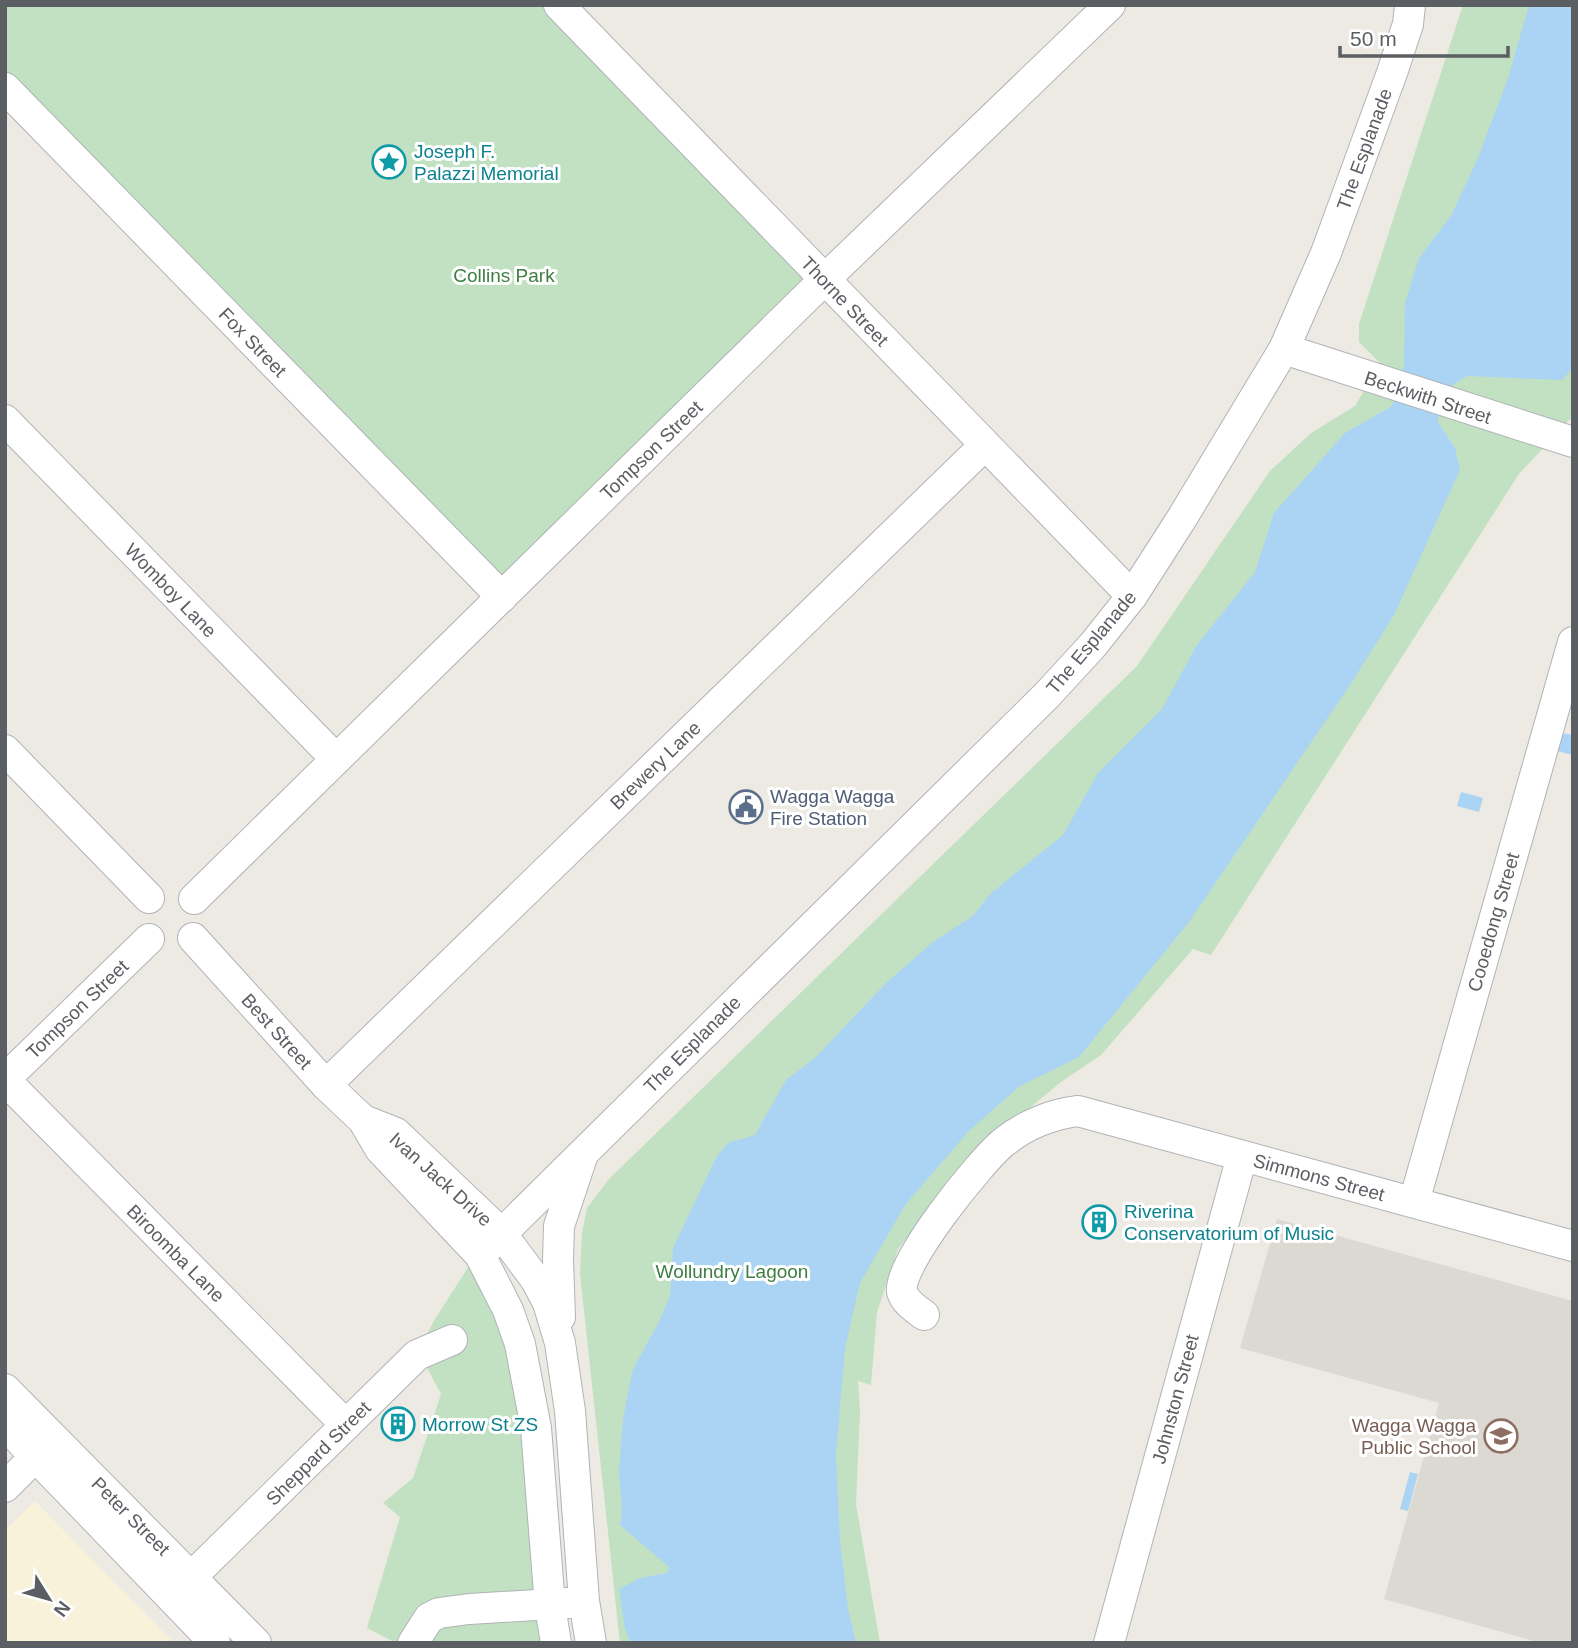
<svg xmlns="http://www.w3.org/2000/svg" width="1578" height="1648" font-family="Arial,sans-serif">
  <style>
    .commercial { fill: #f9f2db }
    .education { fill: #dbd9d1 }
    .green { fill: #c2e1c2 }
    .water { fill: #aad3f4 }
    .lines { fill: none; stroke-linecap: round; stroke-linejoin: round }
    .minor-casing { stroke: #b0b3b7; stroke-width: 32 }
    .minor { stroke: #fff; stroke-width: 30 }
    .labels { text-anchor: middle; stroke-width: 6; stroke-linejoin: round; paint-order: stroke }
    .street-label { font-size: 19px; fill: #5b5e62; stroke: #fff }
    .culture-label { font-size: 19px; fill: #0d838f; stroke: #fff; text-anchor: start }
    .park-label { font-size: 19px; fill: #3e7e42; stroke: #fff }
    .service-label { font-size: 19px; fill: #4e5e75; stroke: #fff; text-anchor: start }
    .education-label { font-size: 19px; fill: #785e54; stroke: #fff; text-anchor: end }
  </style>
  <rect width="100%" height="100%" fill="#eceae3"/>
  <!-- commercial -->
  <path class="commercial" d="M35,1501l139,142h-169v-113z"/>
  <!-- education -->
  <path class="education" d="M1277,1219l296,82v342h-32l-157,-44 55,-196 -199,-55z"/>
  <!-- green -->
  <g class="green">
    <path d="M5,5h554l266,274 -323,318 -497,-509z"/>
    <path d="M1463,5h110v411l-54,58 -308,481 -18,-6 -92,106 -40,27 -46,38 -29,16 -88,113 -21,63 -6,73 -13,-4 2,30 -4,93 24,139h-260l-40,-369 2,-41 5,-25 22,-29 528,-513 133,-195 41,-38 44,-27 25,-43 -21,-21v-18z"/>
    <path d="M476,1255l29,57 42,291 -94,3 -43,37h-14l-29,-15 33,-111 -17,-14 30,-25 28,-84 -23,-43 17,-32z"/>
    <path d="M550,1606l5,37h-142l10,-17z"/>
  </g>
  <!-- water -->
  <g class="water">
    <path d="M1529,5h44v363l-11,12 -95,-4 -14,9 -16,36 18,27 5,22 -66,145 -44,70 -161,237 -110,135 -59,29 -51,45 -64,74 -45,78 -15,65 -9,106 4,87 8,67 8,35h-225l-6,-14 -6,-40 21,-11 27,-5 2,-6 -49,-42 2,-14 -3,-40 4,-52 10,-50 26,-47 11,-26 3,-48 44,-92 11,-13 27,-8 31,-55 30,-23 71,-75 46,-40 40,-26 17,-22 73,-59 35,-62 64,-64 35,-64 58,-73 19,-59 71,-80 47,-27 12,-41 1,-62 14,-45 33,-44 26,-56 30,-80z"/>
    <path d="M1562,733l11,2v20l-16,-4z"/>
    <path d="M1461,792l22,6 -4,14 -22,-6z"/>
    <path d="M1410,1472l8,2 -10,37 -8,-2z"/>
  </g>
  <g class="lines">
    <defs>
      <g id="minor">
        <path d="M559,5l573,591"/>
        <path d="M5,88l497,509"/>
        <path d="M1284,349l289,93"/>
        <path d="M5,420l331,339"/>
        <path d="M5,750l144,148"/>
        <path d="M194,899l631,-620 285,-274"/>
        <path d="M193,938l133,147 37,35 17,29 100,106 28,55 12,34 16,84 14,178 6,37"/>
        <path d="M5,1079l144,-140"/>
        <path d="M5,1080l341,345"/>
        <path d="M326,1085l659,-640"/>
        <path d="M363,1120l33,13 105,100 35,47 12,23 12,40 10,68 14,190 7,42"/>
        <path d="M1414,1202l159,-560"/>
        <path d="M480,1255l567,-560 46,-50 39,-49 50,-78 102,-169 42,-96 67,-183 15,-46 2,-19"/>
        <path d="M924,1315c-8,-6 -19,-13 -22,-23 -7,-25 80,-133 102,-150 21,-17 48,-28 74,-31l495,135"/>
        <path d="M560,1317l-2,-58 1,-33 23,-69"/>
        <path d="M5,1389l251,254"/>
        <path d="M5,1425l210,218"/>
        <path d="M5,1487l31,-31"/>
        <path d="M171,1597l246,-242 35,-15"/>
        <path d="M413,1643l16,-25 10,-5 30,-4 100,-6"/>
        <path d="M1109,1643l133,-487"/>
      </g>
    </defs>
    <!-- minor casing -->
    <use href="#minor" class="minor-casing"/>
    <!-- minor -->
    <use href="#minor" class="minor"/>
  </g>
  <!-- icons -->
  <defs>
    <symbol id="sight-ring" viewBox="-11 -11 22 22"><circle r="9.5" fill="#fff" stroke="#0f9aa8" stroke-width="1.5"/><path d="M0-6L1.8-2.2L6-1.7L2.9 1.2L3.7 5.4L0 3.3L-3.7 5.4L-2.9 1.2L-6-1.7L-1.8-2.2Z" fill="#0f9aa8"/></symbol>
    <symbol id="civic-ring" viewBox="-11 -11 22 22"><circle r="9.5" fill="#fff" stroke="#5c6f8a" stroke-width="1.5"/><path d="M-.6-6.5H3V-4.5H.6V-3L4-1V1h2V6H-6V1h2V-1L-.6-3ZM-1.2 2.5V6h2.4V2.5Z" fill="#5c6f8a"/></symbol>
    <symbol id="building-ring" viewBox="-11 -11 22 22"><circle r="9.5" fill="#fff" stroke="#0f9aa8" stroke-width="1.5"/><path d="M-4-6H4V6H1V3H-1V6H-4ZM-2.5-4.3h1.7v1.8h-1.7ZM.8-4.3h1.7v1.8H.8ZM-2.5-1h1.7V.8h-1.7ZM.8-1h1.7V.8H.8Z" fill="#0f9aa8"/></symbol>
    <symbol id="school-ring" viewBox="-11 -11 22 22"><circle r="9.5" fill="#fff" stroke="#8d6e63" stroke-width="1.5"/><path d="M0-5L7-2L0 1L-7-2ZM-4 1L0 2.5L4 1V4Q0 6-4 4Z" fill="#8d6e63"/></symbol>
  </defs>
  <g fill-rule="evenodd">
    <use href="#sight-ring" x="370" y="143" width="38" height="38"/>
    <use href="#civic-ring" x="727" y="788" width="38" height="38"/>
    <use href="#building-ring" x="1080" y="1203" width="38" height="38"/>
    <use href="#building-ring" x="379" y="1405" width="38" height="38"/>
    <use href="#school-ring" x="1482" y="1417" width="38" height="38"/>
  </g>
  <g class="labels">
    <!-- street labels -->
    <g class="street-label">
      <text transform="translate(1364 149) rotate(-70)" y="7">The Esplanade</text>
      <text transform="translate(845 301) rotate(46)" y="7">Thorne Street</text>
      <text transform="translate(253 342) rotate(46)" y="7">Fox Street</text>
      <text transform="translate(1428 397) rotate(18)" y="7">Beckwith Street</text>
      <text transform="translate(651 450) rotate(-44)" y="7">Tompson Street</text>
      <text transform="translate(171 590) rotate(46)" y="7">Womboy Lane</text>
      <text transform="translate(1091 642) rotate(-50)" y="7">The Esplanade</text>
      <text transform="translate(655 765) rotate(-44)" y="7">Brewery Lane</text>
      <text transform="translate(1493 922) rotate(-74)" y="7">Cooedong Street</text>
      <text transform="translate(77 1009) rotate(-44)" y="7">Tompson Street</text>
      <text transform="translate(277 1031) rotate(48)" y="7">Best Street</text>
      <text transform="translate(692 1044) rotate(-45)" y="7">The Esplanade</text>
      <text transform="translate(1319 1177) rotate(15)" y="7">Simmons Street</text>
      <text transform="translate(441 1179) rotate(42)" y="7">Ivan Jack Drive</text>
      <text transform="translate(176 1253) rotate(45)" y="7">Biroomba Lane</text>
      <text transform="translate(1175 1399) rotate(-75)" y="7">Johnston Street</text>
      <text transform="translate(318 1453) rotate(-45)" y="7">Sheppard Street</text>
      <text transform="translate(131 1516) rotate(45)" y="7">Peter Street</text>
    </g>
    <!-- culture labels -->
    <g class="culture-label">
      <text x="414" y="158">Joseph F.<tspan x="414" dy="22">Palazzi Memorial</tspan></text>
      <text x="1124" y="1218">Riverina<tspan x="1124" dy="22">Conservatorium of Music</tspan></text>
      <text x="422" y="1431">Morrow St ZS</text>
    </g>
    <!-- park labels -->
    <g class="park-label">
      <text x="504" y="282">Collins Park</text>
      <text x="732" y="1278">Wollundry Lagoon</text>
    </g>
    <!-- service labels -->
    <g class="service-label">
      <text x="770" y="803">Wagga Wagga<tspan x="770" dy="22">Fire Station</tspan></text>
    </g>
    <!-- education labels -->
    <g class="education-label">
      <text x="1476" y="1432">Wagga Wagga<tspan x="1476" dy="22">Public School</tspan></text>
    </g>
  </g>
  <!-- border -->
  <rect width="1578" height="1648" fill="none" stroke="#5b5e62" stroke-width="14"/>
  <!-- north arrow -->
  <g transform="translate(49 1599) rotate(127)" stroke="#ffffff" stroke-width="5" paint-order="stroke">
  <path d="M0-5L12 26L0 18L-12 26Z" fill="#5b5e62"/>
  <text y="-10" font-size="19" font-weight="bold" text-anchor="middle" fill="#5b5e62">N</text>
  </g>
  <!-- scale -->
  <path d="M1340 46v10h168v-10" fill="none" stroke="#5b5e62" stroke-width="3.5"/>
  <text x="1350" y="46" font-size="21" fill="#5b5e62" stroke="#ffffff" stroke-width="5" paint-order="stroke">50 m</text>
</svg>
